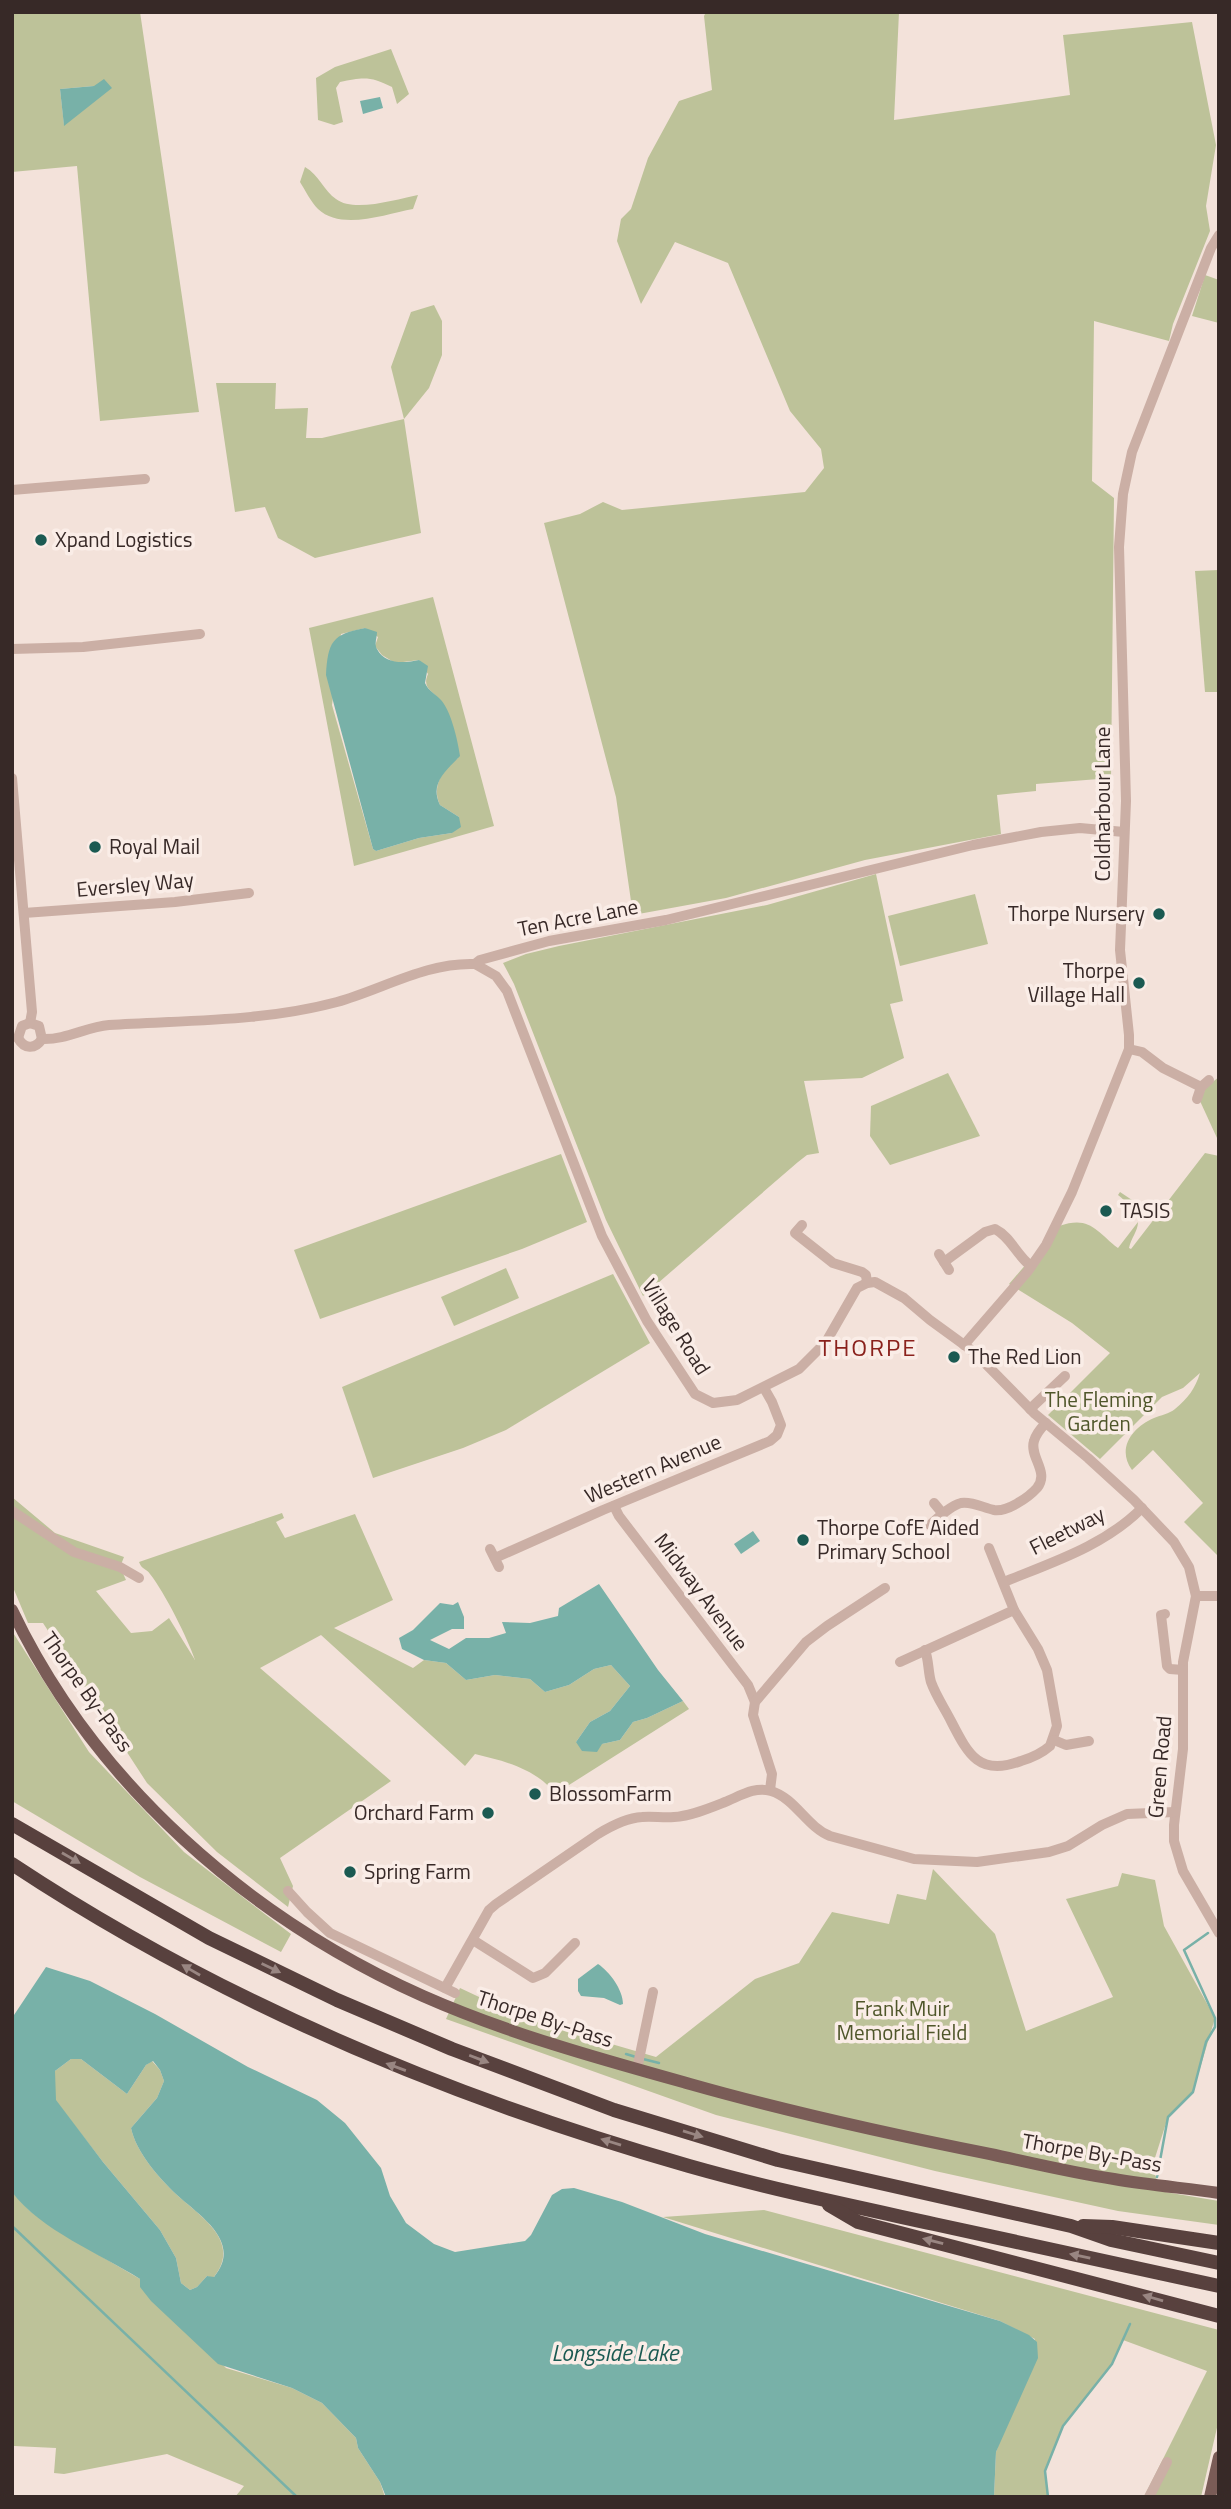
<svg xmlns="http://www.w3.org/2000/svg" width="1231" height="2509" font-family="'Titillium Web',sans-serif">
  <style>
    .green { fill: #bdc299; fill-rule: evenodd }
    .water { fill: #78b1a8; fill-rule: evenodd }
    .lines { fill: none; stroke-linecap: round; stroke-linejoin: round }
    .stream { stroke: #78b1a8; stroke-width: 2.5 }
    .minor { stroke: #cbafa5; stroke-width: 10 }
    .major { stroke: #7a5c57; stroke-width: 12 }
    .highway { stroke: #58413e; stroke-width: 14 }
    .oneway { fill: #998682 }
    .poi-dot { fill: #1b5a52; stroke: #faede7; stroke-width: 2.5 }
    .labels { text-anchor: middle; stroke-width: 7; stroke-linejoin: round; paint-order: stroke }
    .poi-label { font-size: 21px; fill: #372927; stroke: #faede7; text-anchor: start }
    .street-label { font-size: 21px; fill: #372927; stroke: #faede7 }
    .park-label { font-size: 21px; fill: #4f562a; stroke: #faede7 }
    .water-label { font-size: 23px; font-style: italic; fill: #1b5a52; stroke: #faede7 }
    .quarter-label { font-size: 24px; letter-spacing: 2px; fill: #8a211c; stroke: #faede7 }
  </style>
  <rect width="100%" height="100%" fill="#f3e2da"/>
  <!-- green -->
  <g class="green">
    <path d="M12,12h128l59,400 -99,9 -23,-255 -65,6zM94,86l-30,39 -4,-36z"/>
    <path d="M706,12h193l-5,108 176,-25 -7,-60 129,-13 24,123 -10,61 4,25 -37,93 -4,17 -75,-20 -2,160 22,17 -3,280 -75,6v7l-39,4 4,39 -136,26 -139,38 -93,17 -17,-118 -72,-274 36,-9 23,-12 19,8 183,-18 19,-24 -3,-19 -31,-38 -62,-148 -53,-21 -34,62 -24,-63 4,-22 10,-10 17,-51 31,-57 33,-11 -8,-74z"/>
    <path d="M391,49l18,45 -12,10 -5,-17c-21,-11 -29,-10 -52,-5l-4,6 7,34 -9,3 -16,-5 -2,-42 19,-11z"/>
    <path d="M305,167c14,8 19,24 31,32 18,14 61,0 82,-4l-5,14c-27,5 -72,22 -95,0 -7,-7 -13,-19 -18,-27z"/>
    <path d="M1205,275l14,5v43l-27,-7z"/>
    <path d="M434,305l8,16v34l-13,33 -25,31 17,114 -106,25 -37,-20 -13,-31 -30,5 -19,-129h60l-1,26 33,-1 -2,30h16l82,-19 -13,-52 20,-55z"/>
    <path d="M1219,570v122h-14l-10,-121z"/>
    <path d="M433,597l61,229 -140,40 -45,-238zM365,628l13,9 -3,9 7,9 13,8 24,-3 9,14c-7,16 7,17 13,28 9,16 12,38 17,56 -15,10 -27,29 -18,47l19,12 -7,16 -33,5 -43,13 -3,-2 -41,-144 9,-71z"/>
    <path d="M876,874l27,127 -13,3 14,54 -42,20 -58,3 15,72 -12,2 -9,7 -155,134 -37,-76 -92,-236 -11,-21 23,-9 33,-8 208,-41z"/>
    <path d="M975,894l13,50 -88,22 -12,-50z"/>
    <path d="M948,1073l32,63 -90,29 -20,-29 1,-30z"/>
    <path d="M1219,1077v61h-2l-17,-37 6,-14z"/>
    <path d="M1205,1153l14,3v401l-35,-35 19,-19 -50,-53 -21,20c-16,-22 1,-43 22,-52 7,-3 15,-4 21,-9 13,-11 20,-20 25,-36l-17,15 -21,9 -62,62 -52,-44 62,-62 -38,-30 -63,-39 50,-58c31,-11 37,5 59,22l20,-26c0,9 -7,16 -9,26l2,1z"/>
    <path d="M561,1154l26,68 -65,27 -202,70 -26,-69z"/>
    <path d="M1120,1192l30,20c-12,3 -23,-10 -32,-17z"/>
    <path d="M506,1268l13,30 -65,28 -13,-29z"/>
    <path d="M613,1274l37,69 -144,87 -43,18 -90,30 -31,-91z"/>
    <path d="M12,1497l43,36 69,24 -4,10 6,13 -30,11 35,42 21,-2 17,-13 26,42c-7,-21 -30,-67 -45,-86 -4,-6 -8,-4 -11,-12l143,-49 2,5 -8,4 9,16 70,-24 38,86 -59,28 79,40 11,-8 22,3 20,17 29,-5 35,4 15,13 24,-7 25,-16 17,-4 19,21 -20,25 -20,11 -14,20 26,2 18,-4 13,-18 14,-4 36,-17 6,8 -120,76 -15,7c-20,-24 -50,-31 -79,-38l-10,12 -144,-131 -61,33 131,113 -111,77 13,28 -5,21 -71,-55 -70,-69 -104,-160h-15l-16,-38z"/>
    <path d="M12,1631l77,121 95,100 107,82 -10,18 -141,-75 -128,-76z"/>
    <path d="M933,1869l62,65 31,97 87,-34 -47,-98 52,-13 4,-13 33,7 9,46 51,92 -22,74 -25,25 -15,47 6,27 60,10v24l-101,-14 -183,-40 -219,-56 -270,-96 14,-31 66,31 130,38 99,-78 44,-16 33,-51 57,12 8,-30 29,6z"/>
    <path d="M71,2059h10l46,35 19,-29 6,-4 8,9 4,11 -7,17 -26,30c5,24 28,50 46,67 23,21 66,47 36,83l-6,-2 -10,11 -7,3 -9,-7 -5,-25 -16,-28 -57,-68 -48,-62v-29z"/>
    <path d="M12,2192l18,19 38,26 72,42 86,89 66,20 30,15 34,35 2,10 22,34 5,15h-150l9,-11 -77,-32 -103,20 -10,-1 2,-25 -42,-2 -2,23z"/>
    <path d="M764,2210l455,120v89l-18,78h-57l63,-126 -84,-31 -11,24 -49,62 -18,45 3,26h-54l2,-45 39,-113 -35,-18 -337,-104z"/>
  </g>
  <!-- water -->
  <g class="water">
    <path d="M104,79l8,9 -48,38 -4,-37 34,-3z"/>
    <path d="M380,97l3,11 -20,6 -3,-13z"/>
    <path d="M365,628l12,4c0,6 -3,12 0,17 8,16 28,14 42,11l9,6 -3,17c4,9 10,10 16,17 10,11 17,41 19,56 -13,14 -31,27 -20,49l19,12 2,10 -9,6 -33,5 -43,13 -3,-2 -47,-174c2,-33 6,-41 39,-47z"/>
    <path d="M753,1531l7,10 -19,13 -7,-10z"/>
    <path d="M599,1584l59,86 25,31 -36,17 -14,4 -13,18 -18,4 -5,8 -15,-1 -6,-9 14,-20 20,-11 20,-25 -19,-21 -17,4 -25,16 -24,7 -15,-13 -35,-4 -29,5 -20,-17 -22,-3 -22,-11 -3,-11 14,-8 27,-27 13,2 5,-3 6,15v12h-12l-22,11 19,9 17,-11h23l17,-5 -4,-11 28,1 28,-7 1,-8z"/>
    <path d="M598,1964c12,8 25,26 25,40l-3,1 -16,-7 -23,-2 -3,-5v-12z"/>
    <path d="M46,1967l44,14 65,33 93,53 69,33 28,23 36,45 9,28 16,27 28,21 21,8 70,-11 6,-6 21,-40 10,-6 12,-1 48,14 83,32 295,87 29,14 8,7 1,16 -42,94 -2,45h-608l-6,-15 -22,-34 -2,-10 -34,-35 -30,-15 -74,-24 -67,-63 -11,-14v-8c-39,-25 -100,-49 -128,-87v-174zM71,2059h10l46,35 19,-29 7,-4 7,9 4,11 -7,17 -26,30c5,24 28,50 46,67 23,21 66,47 37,82l-7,-1 -10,11 -7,3 -9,-7 -5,-25 -16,-28 -57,-68 -47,-62 -1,-29z"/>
  </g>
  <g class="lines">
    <!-- stream -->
    <g class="stream">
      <path d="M626,2054l10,3"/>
      <path d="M643,2059l16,4"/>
      <path d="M1157,2177l11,-60 25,-25 13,-50 9,-15v-9l-31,-68 24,-17"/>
      <path d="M12,2226l285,271"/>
      <path d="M1048,2497l-3,-26 18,-45 49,-62 18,-40"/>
    </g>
    <!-- minor -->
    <g class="minor">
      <path d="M12,490l133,-11"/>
      <path d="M12,649l71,-2 117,-13"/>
      <path d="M12,778l20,234 -2,11"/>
      <path d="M24,913l151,-11 74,-9"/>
      <path d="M475,964l21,12 11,15 95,245 45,85 48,73 18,9 24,-3 62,-31 27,-27 31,-54 10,-5 8,-1 29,16 26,22 44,32 61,62 53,44 46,42 40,42 15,25 7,29 -13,66v87l-9,76v16l9,30 36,62"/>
      <path d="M30,1023l9,3 3,13"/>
      <path d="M18,1038c6,11 17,12 24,1"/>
      <path d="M18,1038l4,-12 8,-3"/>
      <path d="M42,1039c24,1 44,-12 67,-14 77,-5 153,-3 228,-23 46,-13 90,-40 138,-38l5,-4 69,-19 117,-21 307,-75 68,-13 39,-4 44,4"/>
      <path d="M1129,1049l13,3 21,16 38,19"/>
      <path d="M1197,1099l4,-12 8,-7"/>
      <path d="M802,1225l-7,8 38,30 29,9 4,3 1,8"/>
      <path d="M939,1254l10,16"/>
      <path d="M944,1262l41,-30 10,-3c16,8 22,27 36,37"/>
      <path d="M964,1345l64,-74 18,-26 26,-53 57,-143v-14l-9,-85 6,-149 -7,-254 4,-53 9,-42 79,-204 8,-13"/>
      <path d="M1030,1409l35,-33"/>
      <path d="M934,1503l9,11"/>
      <path d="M614,1506l5,10 129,169 7,17"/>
      <path d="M12,1511l62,41 46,15 19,11"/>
      <path d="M930,1525c9,-8 20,-19 31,-22 11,-2 23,5 33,7 13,2 34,-12 43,-22 13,-16 -8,-31 -3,-47 2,-7 7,-13 12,-18"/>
      <path d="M490,1549l9,18"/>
      <path d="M495,1558l108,-48 167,-69 7,-6 4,-10 -9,-23 -8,-14"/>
      <path d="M1004,1582c49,-20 100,-36 138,-74"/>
      <path d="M1196,1596h23"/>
      <path d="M1165,1614l-4,1 6,51 3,3 13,1"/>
      <path d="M925,1650c4,11 3,22 6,32 5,14 14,27 20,39 17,33 28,56 70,40 10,-3 21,-8 29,-15l7,-20 -10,-56 -9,-21 -24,-39 -25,-62"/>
      <path d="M900,1662l114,-52"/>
      <path d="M1054,1740l12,5 23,-4"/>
      <path d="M770,1790l2,-16 -19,-59 2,-13 51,-60 21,-16 58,-38"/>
      <path d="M288,1891l19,21 23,21 125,60"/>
      <path d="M473,1940l60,38 12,-5 30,-30"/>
      <path d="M445,1988l44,-78 7,-6 102,-70c13,-8 28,-16 44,-17 11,-1 21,1 32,0 17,-1 36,-9 51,-15 15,-6 30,-16 46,-11 24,7 36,36 59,45l84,23 63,3 72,-10 19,-6 34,-21 25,-11 48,-2"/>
      <path d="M637,2069l16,-77"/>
      <path d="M1149,2497l18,-35"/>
    </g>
    <!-- major -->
    <g class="major">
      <path d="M12,1610c83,174 237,308 411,386 86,38 177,63 267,88 99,28 199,50 300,70 42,9 83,19 124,25 35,6 70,9 105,14"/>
      <path d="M1210,2497l9,-40"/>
    </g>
    <!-- highway -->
    <g class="highway">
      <path d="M12,1824l197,114 128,62 115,49 162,61 164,50 293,66 40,14 108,23"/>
      <path d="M12,1864c207,137 439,234 677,302 81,23 163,40 245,58 95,21 190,42 285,62"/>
      <path d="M829,2205l29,17 361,94"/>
      <path d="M1083,2226l29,1 107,16"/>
    </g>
  </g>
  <!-- one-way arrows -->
  <defs><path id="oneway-solid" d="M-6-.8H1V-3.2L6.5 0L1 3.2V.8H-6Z" transform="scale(1.75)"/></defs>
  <g class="oneway">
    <use href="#oneway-solid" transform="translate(71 1858) rotate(30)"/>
    <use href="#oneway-solid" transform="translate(271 1968) rotate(26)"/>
    <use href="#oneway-solid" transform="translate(191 1970) rotate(-150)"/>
    <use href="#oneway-solid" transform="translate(479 2059) rotate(21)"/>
    <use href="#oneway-solid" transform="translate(396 2067) rotate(-160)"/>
    <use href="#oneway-solid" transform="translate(693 2134) rotate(17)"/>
    <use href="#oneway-solid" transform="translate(611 2142) rotate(-163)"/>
    <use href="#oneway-solid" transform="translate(933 2241) rotate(-166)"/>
    <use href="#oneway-solid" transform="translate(1080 2256) rotate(-168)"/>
    <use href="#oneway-solid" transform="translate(1153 2298) rotate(-164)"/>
  </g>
  <!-- markers -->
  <g class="poi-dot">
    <circle cx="41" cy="540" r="7"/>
    <circle cx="95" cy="847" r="7"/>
    <circle cx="1159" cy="914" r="7"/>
    <circle cx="1139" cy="983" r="7"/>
    <circle cx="1106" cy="1211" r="7"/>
    <circle cx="954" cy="1357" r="7"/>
    <circle cx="803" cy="1540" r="7"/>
    <circle cx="535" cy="1794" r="7"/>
    <circle cx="488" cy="1813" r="7"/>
    <circle cx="350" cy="1872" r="7"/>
  </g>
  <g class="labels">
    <!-- poi labels -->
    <g class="poi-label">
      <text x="55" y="547">Xpand Logistics</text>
      <text x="109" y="854">Royal Mail</text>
      <text x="1145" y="921" text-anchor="end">Thorpe Nursery</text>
      <text x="1125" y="978" text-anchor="end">Thorpe<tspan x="1125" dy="24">Village Hall</tspan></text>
      <text x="1120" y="1218">TASIS</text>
      <text x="968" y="1364">The Red Lion</text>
      <text x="817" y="1535">Thorpe CofE Aided<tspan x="817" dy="24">Primary School</tspan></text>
      <text x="549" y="1801">BlossomFarm</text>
      <text x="474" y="1820" text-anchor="end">Orchard Farm</text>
      <text x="364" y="1879">Spring Farm</text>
    </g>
    <!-- street labels -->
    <g class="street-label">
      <text transform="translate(1103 804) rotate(-90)" y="7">Coldharbour Lane</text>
      <text transform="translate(135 885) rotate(-5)" y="7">Eversley Way</text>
      <text transform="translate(578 918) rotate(-11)" y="7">Ten Acre Lane</text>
      <text transform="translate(676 1327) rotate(58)" y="7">Village Road</text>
      <text transform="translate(653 1469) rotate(-23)" y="7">Western Avenue</text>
      <text transform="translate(1067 1531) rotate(-27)" y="7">Fleetway</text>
      <text transform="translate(701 1592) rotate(53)" y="7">Midway Avenue</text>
      <text transform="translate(87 1692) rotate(55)" y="7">Thorpe By-Pass</text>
      <text transform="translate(1160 1767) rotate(-85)" y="7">Green Road</text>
      <text transform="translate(545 2019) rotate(18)" y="7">Thorpe By-Pass</text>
      <text transform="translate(1092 2153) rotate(10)" y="7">Thorpe By-Pass</text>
    </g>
    <!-- park labels -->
    <g class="park-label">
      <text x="1099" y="1407">The Fleming<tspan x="1099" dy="24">Garden</tspan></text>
      <text x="902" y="2016">Frank Muir<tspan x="902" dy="24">Memorial Field</tspan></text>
    </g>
    <!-- water labels -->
    <g class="water-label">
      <text x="615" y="2361">Longside Lake</text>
    </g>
    <!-- quarter labels -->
    <g class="quarter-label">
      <text x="868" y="1356">THORPE</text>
    </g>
  </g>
  <!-- border -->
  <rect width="1231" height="2509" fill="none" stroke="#372927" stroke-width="28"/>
</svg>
